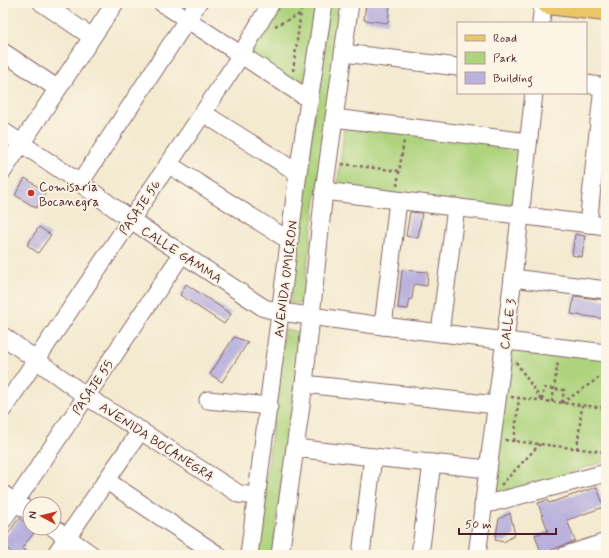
<svg xmlns="http://www.w3.org/2000/svg" width="609" height="558" font-family="Mynerve,sans-serif">
  <style>
    .green { fill: #add37d; stroke: #7c7954 }
    .building { fill: #bab2dd }
    .lines { fill: none; stroke-linecap: round; stroke-linejoin: round }
    .minor-casing { stroke: #856665; stroke-width: 19 }
    .major-casing { stroke: #856665; stroke-width: 24 }
    .path { stroke: #856665; stroke-width: 2.5; stroke-dasharray: 3 3; stroke-linecap: butt }
    .minor { stroke: #fff; stroke-width: 17 }
    .major { stroke: #ebc669; stroke-width: 22 }
    .poi-dot { fill: #c8321e; stroke: #fcf5e5; stroke-width: 1.5 }
    .labels { text-anchor: middle; stroke-width: 4; stroke-linejoin: round; paint-order: stroke }
    .poi-label { font-size: 13px; fill: #4a1f2b; stroke: #fcf5e5; text-anchor: start }
    .street-label { font-size: 13px; fill: #4a1f2b; stroke: #fcf5e5 }
  </style>
  <rect width="100%" height="100%" fill="#fcf5e5"/>
  <filter id="ink" filterUnits="userSpaceOnUse"><feTurbulence type="fractalNoise" baseFrequency=".025" numOctaves="2"/><feDisplacementMap in="SourceGraphic" scale="8" xChannelSelector="R" yChannelSelector="G"/><feConvolveMatrix kernelMatrix="1 2 1 2 8 2 1 2 1" color-interpolation-filters="sRGB"/></filter>
  <filter id="wash" filterUnits="userSpaceOnUse"><feTurbulence type="fractalNoise" baseFrequency=".012" numOctaves="4" result="noise"/><feDisplacementMap in="SourceGraphic" scale="16" xChannelSelector="R" yChannelSelector="G"/><feGaussianBlur stdDeviation="0.9" result="paint"/><feColorMatrix in="noise" values="0 0 0 0 0 0 0 0 0 0 0 0 0 0 0 0 0 1.4 0 .05"/><feComposite in="paint" operator="in"/></filter>
  <g filter="url(#wash)">
    <rect width="100%" height="100%" fill="#f3ead0"/>
    <!-- green -->
    <g class="green">
      <path d="M273,3h44l-13,82 -11,-1 -49,-32z"/>
      <path d="M328,3h14l-40,301 -12,-1z"/>
      <path d="M345,124l175,21 -7,57 -5,6 -171,-20z"/>
      <path d="M284,330l18,2 -30,223h-15z"/>
      <path d="M505,346l101,11v86l-3,19 -116,37z"/>
    </g>
    <g id="blocks">
      <!-- building -->
      <g class="building">
        <path d="M366,3h24l-2,20 -24,-3z"/>
        <path d="M25,178l21,14 -10,16 -21,-13z"/>
        <path d="M410,212l12,1 -4,25 -12,-2z"/>
        <path d="M39,227l12,8 -13,18 -11,-8z"/>
        <path d="M575,234l10,2 -3,21 -10,-2z"/>
        <path d="M402,270l26,2 -1,14 -13,-2 -2,15h-2l-2,10 -10,-1z"/>
        <path d="M186,284l45,30 -7,10 -44,-29z"/>
        <path d="M574,296l32,4v19l-35,-5z"/>
        <path d="M234,337l14,5 -26,40 -12,-8z"/>
        <path d="M597,487l7,20 -37,13 8,21 -24,9v2l-9,3 -7,-20 13,-4 -10,-28 9,-3 2,3z"/>
        <path d="M510,513l5,22 -11,7 -9,-2 4,-21z"/>
        <path d="M19,518l11,8v2h3l3,2 -14,18 9,7h-16l-12,-9v-5z"/>
      </g>
    </g>
  </g>
  <g filter="url(#ink)">
    <use href="#blocks" fill-opacity="0" stroke="#856665" stroke-width="1"/>
    <g class="lines">
      <defs>
        <g id="minor">
          <path d="M42,3l50,34"/>
          <path d="M162,3l148,97"/>
          <path d="M541,23l2,-20"/>
          <path d="M3,52l55,37"/>
          <path d="M344,53l114,14"/>
          <path d="M586,84l20,3"/>
          <path d="M203,113l95,60"/>
          <path d="M334,118l194,24"/>
          <path d="M3,131l77,52 51,37 133,88 17,4 102,14 223,27"/>
          <path d="M168,164l122,77"/>
          <path d="M3,171l112,-168"/>
          <path d="M80,183l118,-180"/>
          <path d="M324,191l282,35"/>
          <path d="M588,224l15,-138"/>
          <path d="M513,278l93,12"/>
          <path d="M383,326l15,-125"/>
          <path d="M440,333l16,-126"/>
          <path d="M3,336l83,60 153,98 18,2"/>
          <path d="M304,384l192,21"/>
          <path d="M208,400l61,6"/>
          <path d="M3,409l200,-296 38,-58 30,-52"/>
          <path d="M295,448l78,9 115,12"/>
          <path d="M107,481l111,74"/>
          <path d="M3,494l27,18"/>
          <path d="M483,505l123,-32"/>
          <path d="M3,520l179,-266"/>
          <path d="M54,528l38,27"/>
          <path d="M55,555l86,-125"/>
          <path d="M249,555l49,-382 26,-170"/>
          <path d="M280,555l24,-171 20,-193 26,-188"/>
          <path d="M361,555l12,-98"/>
          <path d="M420,555l12,-92"/>
          <path d="M477,555l36,-277 21,-185"/>
          <path d="M566,555l40,-13"/>
        </g>
        <path id="major" d="M548,3l58,7"/>
      </defs>
      <!-- minor casing -->
      <use href="#minor" class="minor-casing"/>
      <!-- major casing -->
      <use href="#major" class="major-casing"/>
      <!-- path -->
      <g class="path">
        <path d="M275,26l25,-12"/>
        <path d="M293,71l9,-68"/>
        <path d="M342,164l57,7"/>
        <path d="M397,186l7,-46"/>
        <path d="M516,362l26,39"/>
        <path d="M511,397l95,11"/>
        <path d="M542,400l2,-12 20,2 -2,12"/>
        <path d="M552,402l6,-41"/>
        <path d="M562,403l44,-30"/>
        <path d="M505,440l101,12"/>
        <path d="M514,441l5,-43"/>
        <path d="M577,449l5,-43"/>
        <path d="M501,485l39,-41"/>
      </g>
      <!-- minor -->
      <use href="#minor" class="minor"/>
      <!-- major -->
      <use href="#major" class="major"/>
    </g>
  </g>
  <!-- markers -->
  <circle class="poi-dot" cx="31" cy="193" r="4"/>
  <g class="labels">
    <!-- poi labels -->
    <g class="poi-label">
      <text x="39" y="191">Comisaría<tspan x="39" dy="15">Bocanegra</tspan></text>
    </g>
    <!-- street labels -->
    <g class="street-label">
      <text transform="translate(139 207) rotate(-56)" y="5">PASAJE 56</text>
      <text transform="translate(182 254) rotate(33)" y="5">CALLE GAMMA</text>
      <text transform="translate(285 279) rotate(-83)" y="5">AVENIDA OMICRON</text>
      <text transform="translate(507 324) rotate(-82)" y="5">CALLE 3</text>
      <text transform="translate(92 387) rotate(-56)" y="5">PASAJE 55</text>
      <text transform="translate(157 441) rotate(33)" y="5">AVENIDA BOCANEGRA</text>
    </g>
  </g>
  <!-- margin -->
  <rect width="609" height="558" fill="none" stroke="#fcf5e5" stroke-width="16"/>
  <!-- legend -->
  <rect x="457" y="22" width="130" height="72" fill="#fcf5e5" stroke="#b59f9b"/>
  <rect x="465" y="35" width="20" height="6" fill="#ebc669" stroke="#b59f9b"/>
  <text x="493" y="42" font-size="12" fill="#4a1f2b">Road</text>
  <rect x="465" y="52" width="20" height="12" fill="#add37d" stroke="#b59f9b"/>
  <text x="493" y="62" font-size="12" fill="#4a1f2b">Park</text>
  <rect x="465" y="72" width="20" height="12" fill="#bab2dd" stroke="#b59f9b"/>
  <text x="493" y="82" font-size="12" fill="#4a1f2b">Building</text>
  <!-- north arrow -->
  <g transform="translate(42 516) rotate(277)"><circle r="19" fill="#fcf5e5" stroke="#b59f9b"/>
  <path d="M0-3L7 15L0 10L-7 15Z" fill="#c8321e"/>
  <text y="-6" font-size="11" font-weight="bold" text-anchor="middle" fill="#4a1f2b">N</text>
  </g>
  <!-- scale -->
  <path d="M459 528v6h97v-6" fill="none" stroke="#4a1f2b" stroke-width="2"/>
  <text x="465" y="528" font-size="12" fill="#4a1f2b" stroke="#fcf5e5" stroke-width="3" paint-order="stroke">50 m</text>
</svg>
